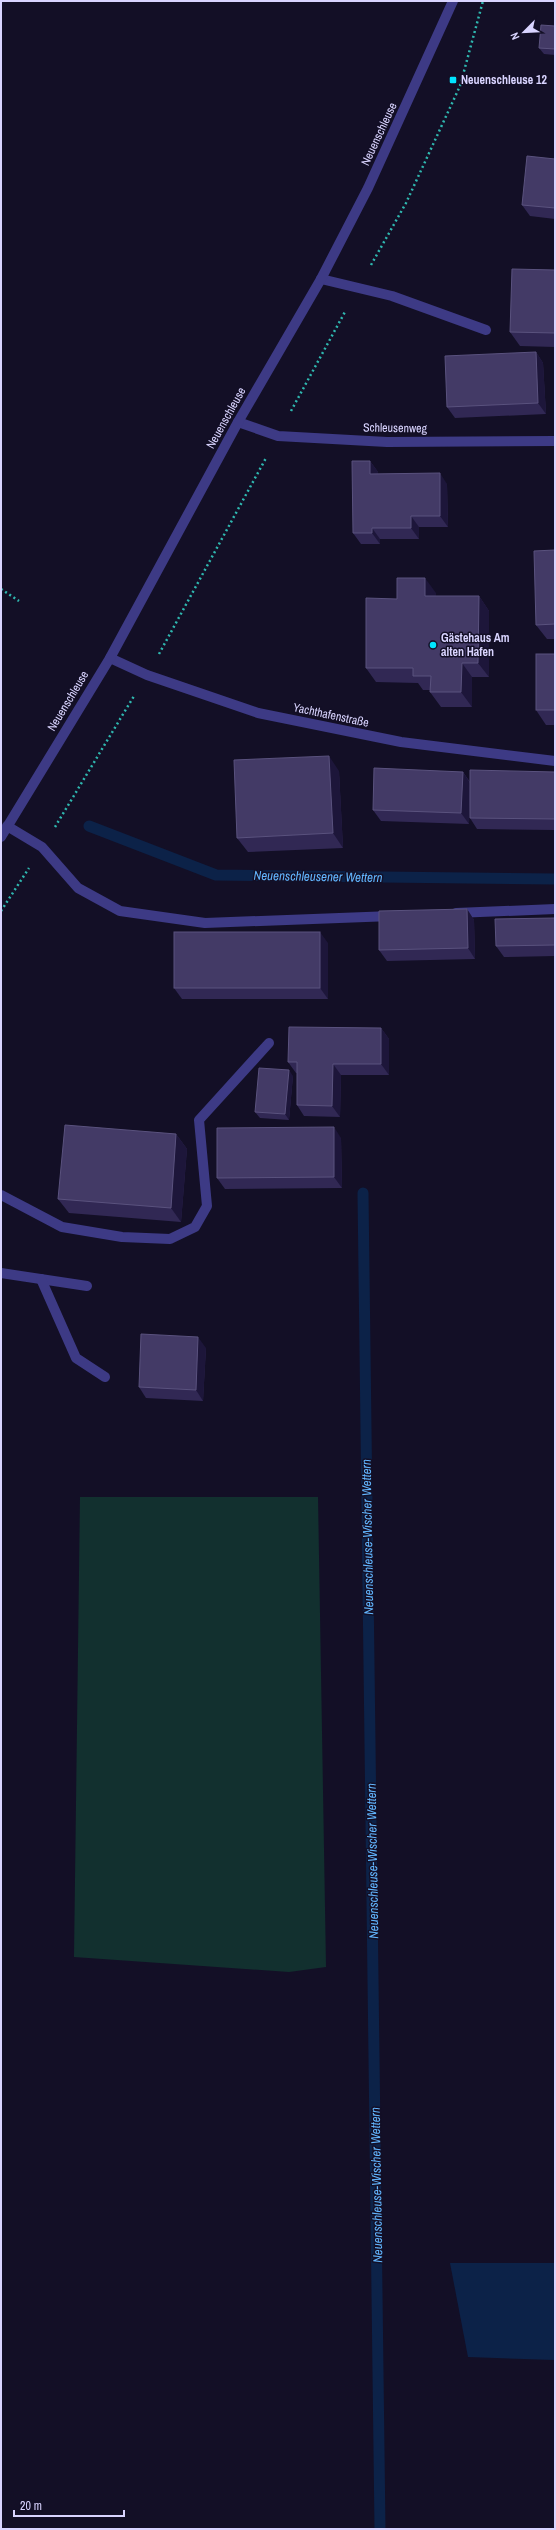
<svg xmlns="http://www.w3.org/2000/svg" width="556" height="2530" font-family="'Archivo Narrow',sans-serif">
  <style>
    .green { fill: #12302f }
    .water { fill: #0c2248 }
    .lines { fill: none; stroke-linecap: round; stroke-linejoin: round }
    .stream { stroke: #0c2248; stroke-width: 11 }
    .path { stroke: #2fb8b0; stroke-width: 2.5; stroke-dasharray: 2 3; stroke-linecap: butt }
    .service { stroke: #3d3a85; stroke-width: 10 }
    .tertiary { stroke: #3d3a85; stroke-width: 10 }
    .wall { fill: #312854 }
    .shaded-wall { fill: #1d163a }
    .building { fill: #433a66; stroke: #5a527e }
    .poi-dot { fill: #00e5ff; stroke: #130f26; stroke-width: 1.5 }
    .labels { text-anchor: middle; stroke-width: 3; stroke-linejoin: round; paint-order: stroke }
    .poi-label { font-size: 12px; font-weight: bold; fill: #d9d4ff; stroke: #130f26; text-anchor: start }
    .street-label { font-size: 12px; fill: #d9d4ff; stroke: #130f26 }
    .water-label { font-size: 13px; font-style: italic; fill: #62b6ff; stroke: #130f26 }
  </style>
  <rect width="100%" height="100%" fill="#130f26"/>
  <!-- green -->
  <path class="green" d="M80,1497h238l8,470 -37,5 -215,-15z"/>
  <!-- water -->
  <path class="water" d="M450,2263h105v97l-87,-3z"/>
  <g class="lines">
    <!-- stream -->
    <g class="stream">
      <path d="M89,826l127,49 339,4"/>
      <path d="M363,1193l17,1336"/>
    </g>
    <!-- path -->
    <g class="path">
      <path d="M371,265l35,-62 54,-117 23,-85"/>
      <path d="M291,411l55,-101"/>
      <path d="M1,589l18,12"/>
      <path d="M159,654l107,-196"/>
      <path d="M55,827l79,-131"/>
      <path d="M1,911l28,-43"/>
    </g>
    <!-- service -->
    <g class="service">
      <path d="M321,279l71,17 94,34"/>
      <path d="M238,422l40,14 109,6 168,-1"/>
      <path d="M7,826l35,21 36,41 42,23 85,12 187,-7"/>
      <path d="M456,913l99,-4"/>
      <path d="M1,1195l61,32 60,10 48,2 25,-12 12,-21 -8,-86 70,-77"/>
      <path d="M1,1273l86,13"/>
      <path d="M41,1279l35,79 29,19"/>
    </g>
    <!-- tertiary -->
    <g class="tertiary">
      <path d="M110,658l37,17 111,38 143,29 154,19"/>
      <path d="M1,837l109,-179 128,-236 83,-143 47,-91 85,-187"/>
    </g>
  </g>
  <!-- wall -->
  <g class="wall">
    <path d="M555,26v29l-11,-1 -5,-6z"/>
    <path d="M555,159v60l-25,-3 -8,-11z"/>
    <path d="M555,270v77l-35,-1 -10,-14z"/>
    <path d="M536,352l7,11 3,51 -91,4 -8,-11z"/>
    <path d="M370,461l8,11v2l69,10 1,43h-29v12h-39v5h-19l-8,-11z"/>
    <path d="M555,550v89h-8l-11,-14z"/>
    <path d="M436,593l-1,3h44l10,15v66h-17v30h-31l-11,-15v-2h-7l-5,-7 -42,-1 -10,-14 31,-69z"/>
    <path d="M555,654v71h-9l-10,-15z"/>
    <path d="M339,771l4,77 -95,4 -11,-14z"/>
    <path d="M463,772l7,10 85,-10v58l-78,-1 -7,-11v-21l-1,27 -88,-3 -8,-11z"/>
    <path d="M467,909l7,11 1,39 -88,2 -8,-11z"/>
    <path d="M555,918v38l-51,1 -8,-11z"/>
    <path d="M328,943v56h-146l-8,-11z"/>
    <path d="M381,1028l8,11v36h-48l-1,42 -36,-1 -7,-11v-32h-1l-8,-11z"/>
    <path d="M293,1076l-4,44 -29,-2 -5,-6z"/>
    <path d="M176,1134l11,15 -6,73 -112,-9 -11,-14z"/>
    <path d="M341,1138l1,50 -117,1 -8,-11z"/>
    <path d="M206,1348l-3,53 -57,-3 -7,-11z"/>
  </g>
  <!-- shaded-wall -->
  <g class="shaded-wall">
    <path d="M536,352l7,11 3,51 -8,-11z"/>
    <path d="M370,461l8,11v13l-8,-11z"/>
    <path d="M440,473l7,11 1,43 -8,-11z"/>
    <path d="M411,516l8,11v12l-8,-11z"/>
    <path d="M372,528l8,11v5l-8,-11z"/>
    <path d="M425,578l11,15 -1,17 -10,-14z"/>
    <path d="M479,596l10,15v66l-11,-14z"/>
    <path d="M462,663l10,14v30l-11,-15z"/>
    <path d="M329,756l10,15 4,77 -10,-15z"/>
    <path d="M463,772l7,11 -1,41 -8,-11z"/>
    <path d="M467,909l7,11 1,39 -7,-11z"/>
    <path d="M320,932l8,11v56l-8,-11z"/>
    <path d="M381,1028l8,11v36l-8,-11z"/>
    <path d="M333,1064l8,11 -1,42 -8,-11z"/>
    <path d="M289,1070l4,6 -4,44 -4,-6z"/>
    <path d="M334,1127l7,11 1,50 -8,-11z"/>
    <path d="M176,1134l11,15 -6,73 -10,-14z"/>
    <path d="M198,1337l8,11 -3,53 -7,-11z"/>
  </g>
  <!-- building -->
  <g class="building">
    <path d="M541,25l14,1v23l-16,-1z"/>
    <path d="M527,156l28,3v49l-33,-3z"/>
    <path d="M512,269l43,1v63l-45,-1z"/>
    <path d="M536,352l2,51 -91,4 -2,-51z"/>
    <path d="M352,461h18v13l70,-1v43h-29v12h-39v5h-19z"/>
    <path d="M555,550v74l-19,1 -2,-74z"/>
    <path d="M397,578h28v18h54l-1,67h-16l-1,29h-31l1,-16h-18v-8h-47v-70l31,1z"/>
    <rect x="536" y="654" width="19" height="56"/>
    <path d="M329,756l4,77 -96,5 -3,-78z"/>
    <path d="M374,768l89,4 -2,41 -88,-3z"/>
    <path d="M470,770l85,2v47l-85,-1z"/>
    <path d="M467,909l1,39 -89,2v-39z"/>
    <path d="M555,918v27l-59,1 -1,-27z"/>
    <rect x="174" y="932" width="146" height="56"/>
    <path d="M289,1027l92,1v36h-48l-1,42 -35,-1v-43h-9z"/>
    <path d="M259,1068l30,2 -4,44 -30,-2z"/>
    <path d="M65,1125l111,9 -5,74 -113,-9z"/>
    <path d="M334,1127v50l-117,1v-50z"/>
    <path d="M141,1334l57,3 -2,53 -57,-3z"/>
  </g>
  <!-- markers -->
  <g class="poi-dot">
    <rect x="449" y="76" width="8" height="8" rx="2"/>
    <circle cx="433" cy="645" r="4"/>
  </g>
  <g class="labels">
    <!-- poi labels -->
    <g class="poi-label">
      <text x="461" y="84">Neuenschleuse 12</text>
      <text x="441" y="642">Gästehaus Am<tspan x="441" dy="14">alten Hafen</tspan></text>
    </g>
    <!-- street labels -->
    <g class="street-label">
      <text transform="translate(379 134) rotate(-65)" y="4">Neuenschleuse</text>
      <text transform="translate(226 418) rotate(-61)" y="4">Neuenschleuse</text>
      <text transform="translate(395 428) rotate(1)" y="4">Schleusenweg</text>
      <text transform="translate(68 701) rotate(-59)" y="4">Neuenschleuse</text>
      <text transform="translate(331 715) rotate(12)" y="4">Yachthafenstraße</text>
    </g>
    <!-- water labels -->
    <g class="water-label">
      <text transform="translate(318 876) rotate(1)" y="5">Neuenschleusener Wettern</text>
      <text transform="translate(367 1537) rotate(-91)" y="5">Neuenschleuse-Wischer Wettern</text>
      <text transform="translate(372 1861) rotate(-91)" y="5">Neuenschleuse-Wischer Wettern</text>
      <text transform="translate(376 2185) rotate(-91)" y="5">Neuenschleuse-Wischer Wettern</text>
    </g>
  </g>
  <!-- border -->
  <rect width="556" height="2530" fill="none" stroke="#d9d4ff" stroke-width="4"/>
  <!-- north arrow -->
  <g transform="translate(524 32) rotate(246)" stroke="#130f26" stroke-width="3" paint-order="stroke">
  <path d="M0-3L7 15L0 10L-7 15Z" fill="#d9d4ff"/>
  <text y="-6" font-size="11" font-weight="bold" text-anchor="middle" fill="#d9d4ff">N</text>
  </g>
  <!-- scale -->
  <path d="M14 2510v6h110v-6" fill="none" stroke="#d9d4ff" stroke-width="2"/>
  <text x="20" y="2510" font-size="12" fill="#d9d4ff" stroke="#130f26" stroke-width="3" paint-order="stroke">20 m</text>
</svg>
